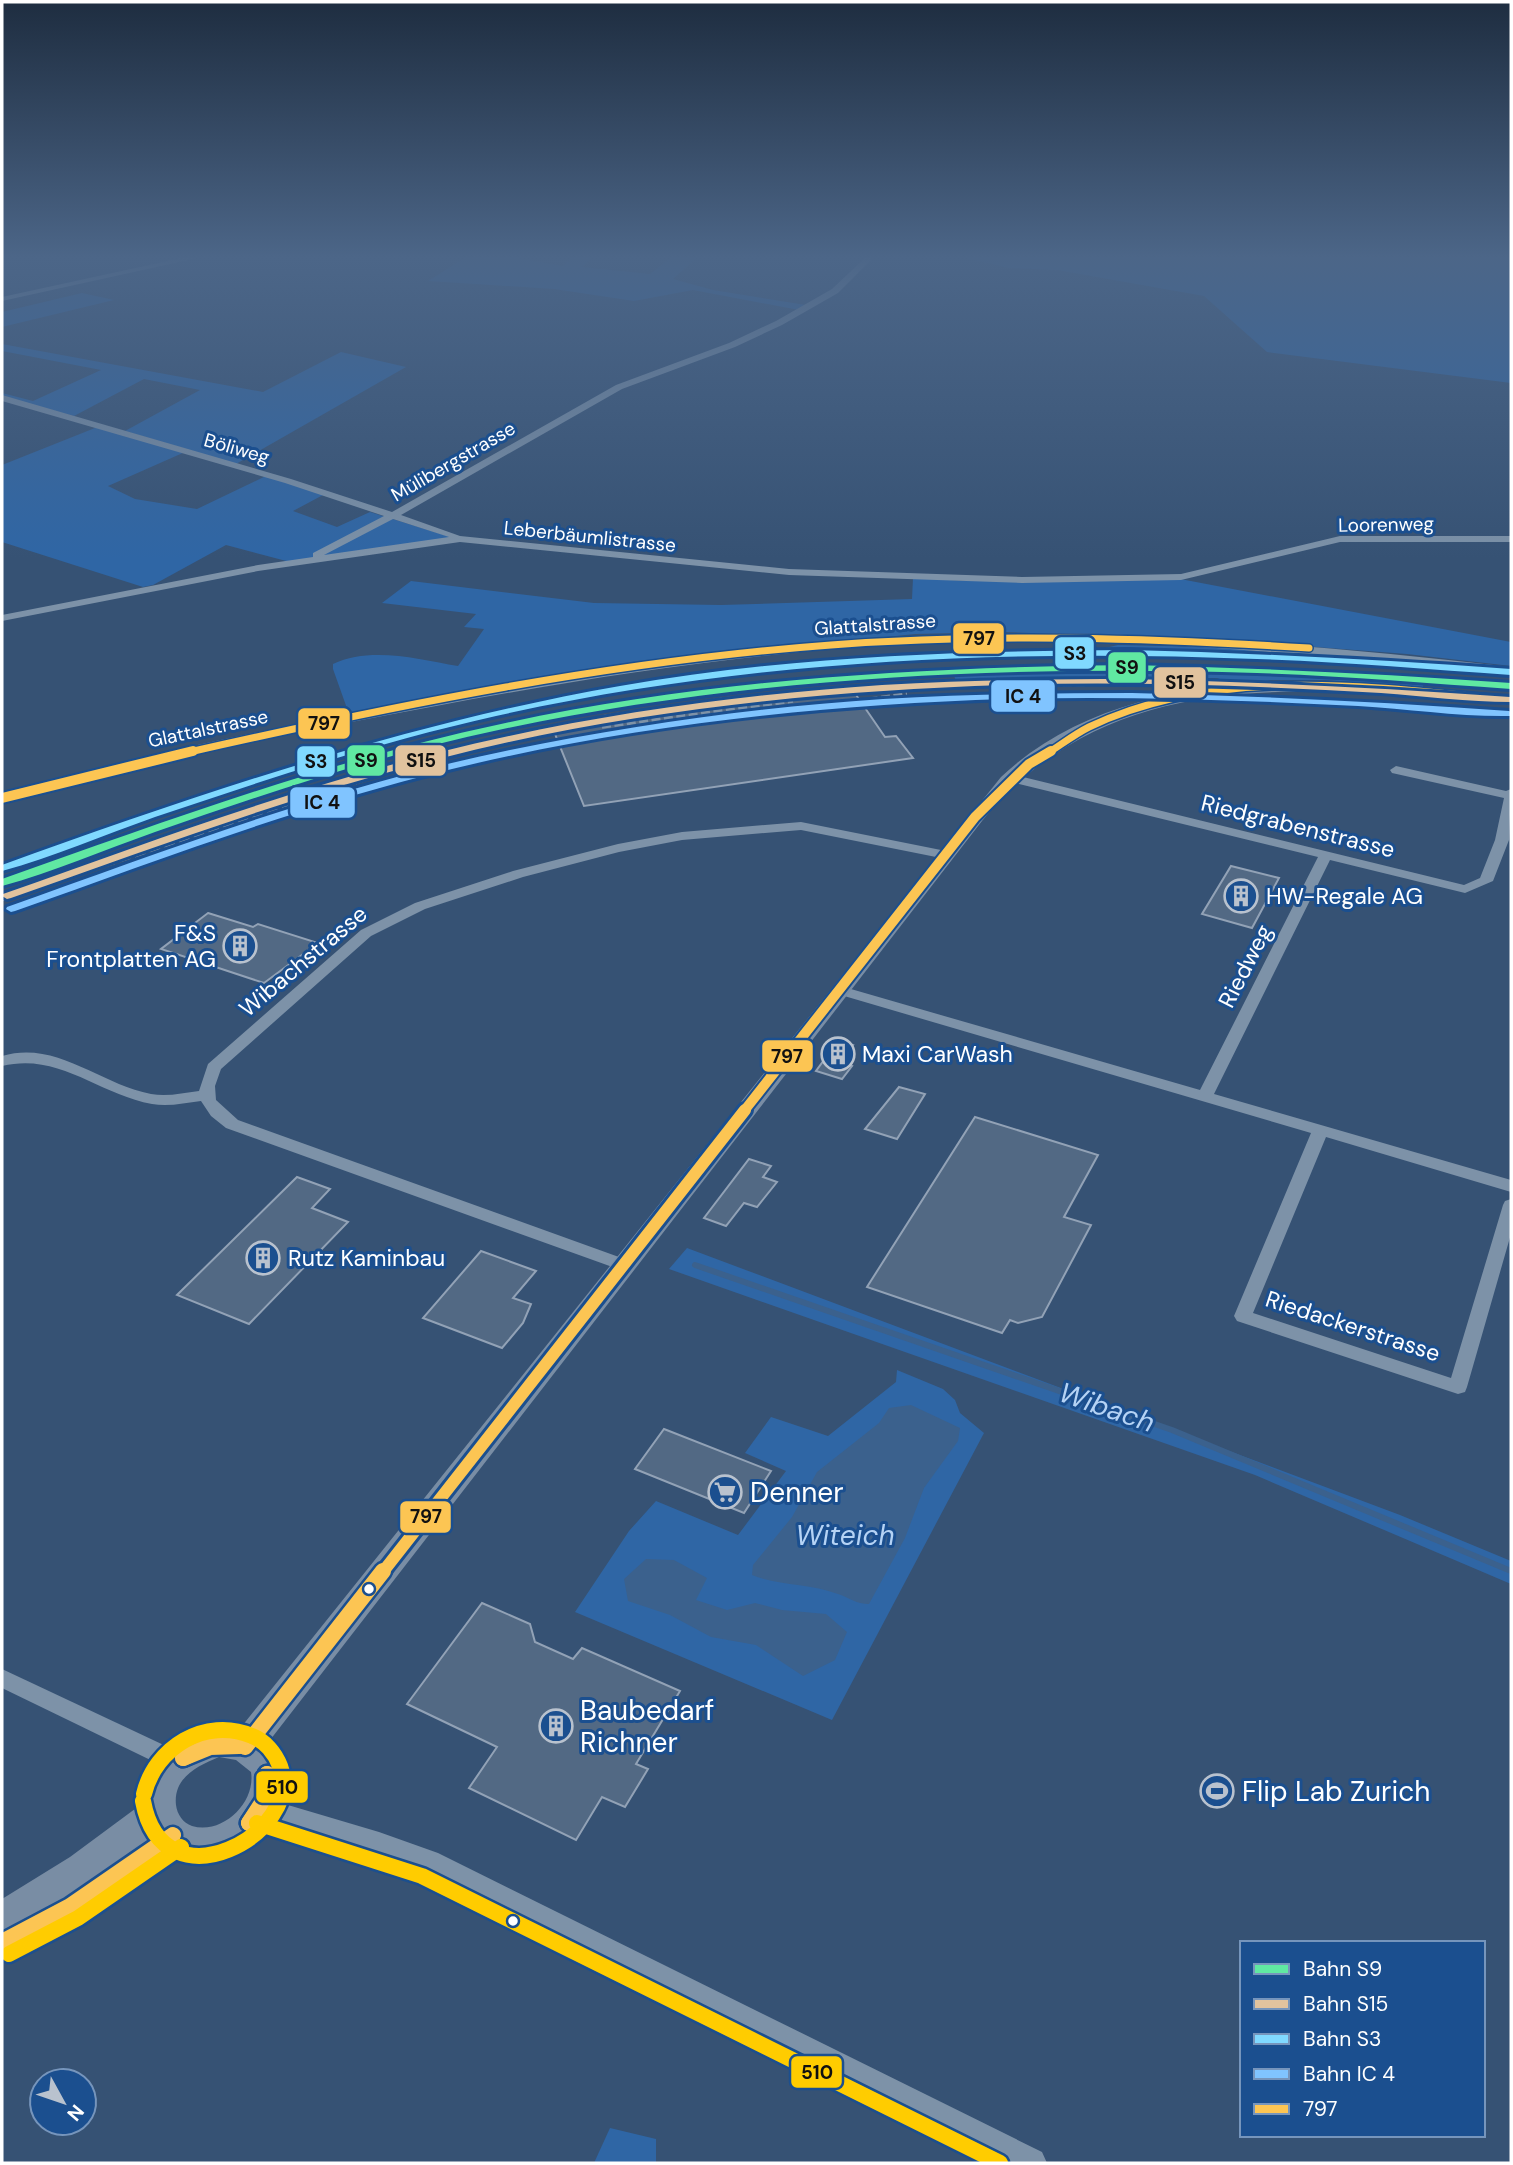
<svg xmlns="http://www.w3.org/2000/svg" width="1513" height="2165" font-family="'DM Sans',sans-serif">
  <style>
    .green { fill: #2f66a5 }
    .water { fill: #3b618d }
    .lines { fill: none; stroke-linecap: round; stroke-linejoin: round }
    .stream { stroke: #3b618d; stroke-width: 6 }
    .building { fill: #526984; stroke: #92a2b6; stroke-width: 2 }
    .minor { fill: #7d92a8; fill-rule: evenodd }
    .tertiary { fill: #7d92a8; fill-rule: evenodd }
    .secondary { fill: #798da4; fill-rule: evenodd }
    .rail-far1 { stroke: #7e92a7; stroke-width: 3.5; stroke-dasharray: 9 3.5; stroke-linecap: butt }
    .rail { stroke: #7e92a7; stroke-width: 4.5; stroke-dasharray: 11 4.5; stroke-linecap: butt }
    .bus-1-far3-casing { stroke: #1b4f8f; stroke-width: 10 }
    .bus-1-far2-casing { stroke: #1b4f8f; stroke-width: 14 }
    .bus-1-far1-casing { stroke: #1b4f8f; stroke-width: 18 }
    .bus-1-casing { stroke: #1b4f8f; stroke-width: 21 }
    .bus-2-casing { stroke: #1b4f8f; stroke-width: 21 }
    .bus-1-far3 { stroke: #fcc553; stroke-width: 7 }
    .bus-1-far2 { stroke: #fcc553; stroke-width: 10 }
    .bus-1-far1 { stroke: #fcc553; stroke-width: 12 }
    .bus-1 { stroke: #fcc553; stroke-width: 16 }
    .bus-2 { stroke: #fc0; stroke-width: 16 }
    .rail-1-casing { stroke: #1b4f8f; stroke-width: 6 }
    .rail-2-casing { stroke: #1b4f8f; stroke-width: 6 }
    .rail-3-casing { stroke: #1b4f8f; stroke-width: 6 }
    .rail-4-casing { stroke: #1b4f8f; stroke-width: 6 }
    .rail-1 { fill: #60e8a2; fill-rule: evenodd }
    .rail-2 { fill: #e1c39e; fill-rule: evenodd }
    .rail-3 { fill: #80d9ff; fill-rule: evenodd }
    .rail-4 { fill: #80c4ff; fill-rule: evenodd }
    .bus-dot { fill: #fff; stroke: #1b4f8f; stroke-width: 2.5 }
    .labels { text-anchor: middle; stroke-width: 6; stroke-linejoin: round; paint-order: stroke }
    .far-street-label { font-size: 19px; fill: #fff; stroke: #1b4f8f }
    .street-label { font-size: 23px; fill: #fff; stroke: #1b4f8f }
    .poi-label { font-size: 23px; fill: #fff; stroke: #1b4f8f; text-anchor: start }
    .near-water-label { font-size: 28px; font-style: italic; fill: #b5d3f5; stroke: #1b4f8f }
    .near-poi-label { font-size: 28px; fill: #fff; stroke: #1b4f8f; text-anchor: start }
    .line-badge { stroke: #1b4f8f; stroke-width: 2.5 }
    .pale-badge-label { font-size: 19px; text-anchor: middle; font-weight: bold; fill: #111 }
  </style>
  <rect width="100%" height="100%" fill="#365274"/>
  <!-- green -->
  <g class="green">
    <path d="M459,255h40l64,11 12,-11h20l-13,12 68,7 24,-19h26l-27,24 40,11 93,15 -7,5 -106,-20 -59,11 -80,-12 -126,-8 38,-24z"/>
    <path d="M952,255h559v128l-244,-31 -63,-56 -147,-26 -48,-2z"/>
    <path d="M82,293l32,7 -112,27v-15z"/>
    <path d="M2,344l261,48 78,-40 65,15 -170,97 -111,-33 75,-41 -56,-11 -70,37 -72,-19v-4l31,8 68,-31 -99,-19z"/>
    <path d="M100,426l85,26 -77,34 27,13 62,10 69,-33 57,19 -30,16 44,16 33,-15 87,27 -167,23 -64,-17 -73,40 -10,2 -141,-45v-77z"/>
    <path d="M913,578l56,3 206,-3 336,64v24l-104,-12 -194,-15 -213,-7 -85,2 -200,21 -144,20 -222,39 -16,-45v-5c37,-18 86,-5 125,2l26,-37 -20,-2 12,-13 -94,-11 29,-22 183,22 127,2 191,-6z"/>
    <path d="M1118,645l94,2 199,17 3,6 -184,-13 -155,-2z"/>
    <path d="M1088,671h132l204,11 -1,5 -98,-7h-54l-33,6 -21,-8 -261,3 -3,-8z"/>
    <path d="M687,1248l713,267 111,46v23l-256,-109 -586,-206z"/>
    <path d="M897,1370l46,19 12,11 5,13 24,20 -152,287 -257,-108 54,-81 27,-30 82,34 48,-64 -41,-18 26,-36 57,19 68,-54z"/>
    <path d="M610,2128l46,11v24h-62z"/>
  </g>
  <!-- water -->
  <g class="water">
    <path d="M911,1405l49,23 -2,13 -34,47 -19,50 -36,66c-13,0 -19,-6 -31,-10 -29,-11 -59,-8 -86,-19l1,-10 39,-48 25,-45 62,-49 10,-15z"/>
    <path d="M646,1559l28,1 33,18 -11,22 31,10 28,-7 27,7 44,4 21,18 -12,28 -32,16 -47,-31 -45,-8 -41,-22 -42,-14 -4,-22z"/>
  </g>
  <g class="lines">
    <!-- stream -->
    <path class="stream" d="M695,1265l477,165 339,141"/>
  </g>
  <!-- building -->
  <g class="building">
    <path d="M852,689l33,48 11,-1 17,22 -329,48 -31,-77 177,-26z"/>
    <path d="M1231,866l48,12 -27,50 -50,-14z"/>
    <path d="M208,913l45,14 5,-3 60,19 -54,40 -103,-34z"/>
    <path d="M838,1041l15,4 -12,17 11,4 -10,13 -26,-8z"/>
    <path d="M899,1087l26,7 -28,45 -32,-10z"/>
    <path d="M975,1117l123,38 -34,62 27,8 -49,92 -24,6 -8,-3 -8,13 -135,-46z"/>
    <path d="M749,1159l22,7 -8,11 14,5 -20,25 -13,-4 -18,23 -22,-8z"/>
    <path d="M297,1177l33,12 -18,19 36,14 -99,102 -72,-29z"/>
    <path d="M481,1251l55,20 -23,27 18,6 -8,19 -21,25 -79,-30z"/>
    <path d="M664,1429l107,42 -27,42 -109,-44z"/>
    <path d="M482,1603l48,21 5,18 38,17 9,-11 98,43 -44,73 12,5 -23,38 -23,-10 -26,43 -107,-52 28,-41 -90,-43z"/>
  </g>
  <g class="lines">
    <!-- minor -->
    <g class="minor">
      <path d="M195,255h16l-209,46v-4z"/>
      <path d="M868,255h8l-38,38 -56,32 -47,22 -113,42 -221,126 59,21 329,33 233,8 159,-3 159,-38h171v6h-171l-159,38 -159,3 -233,-8 -329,-33 -202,29 -256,50v-6l256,-50 55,-8v-4l71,-37 -99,-33 -283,-82v-6l289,84 101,33 224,-127 113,-42 47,-22 56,-32zM393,519l56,18 -125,18z"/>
      <path d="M1396,766l110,25 5,-2 -2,51 -16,41 -28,12 -135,-33 -116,234 297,86v12l-185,-55 -73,176 198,65 52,-173 2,-4 6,-2v35l-44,153 -2,5 -7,2 -221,-73 -3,-5 77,-183 -477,-140 -2,-3 7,-4 5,1 356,103 118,-233 -311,-76 -2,-3 6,-4 453,111 16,-7 15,-38 9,-42 -112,-25 -2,-3z"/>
      <path d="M801,822l145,29 7,4 -7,4 -145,-29 -119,10 -63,12 -96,25 -98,32 -54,27 -150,133 -6,17 1,14 22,20 392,141 3,4 -3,4h-12l-392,-141 -15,-12 -10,-15c-16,2 -33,6 -49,3 -54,-10 -93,-52 -150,-38v-10c55,-16 97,28 149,38 16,3 32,-1 48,-3l9,-27 153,-134 54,-27 98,-32 105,-27 64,-12z"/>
      <path d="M2,1669l183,86 3,7 -3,7 -8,3 -8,-3 -167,-81z"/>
    </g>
    <!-- tertiary -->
    <g class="tertiary">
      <path d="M1070,633c148,4 294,17 441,34v8c-196,-20 -391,-41 -589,-32 -163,8 -326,33 -486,63 -96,18 -191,36 -286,58 -50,12 -99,27 -148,39v-10c134,-37 271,-65 409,-91 218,-40 436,-70 659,-69z"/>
      <path d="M261,1797l118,35 59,21 604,299 5,11h-50l-578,-290 -168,-54 -4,-9 4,-9z"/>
    </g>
    <!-- secondary -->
    <path class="secondary" d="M1326,681l185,14v10c-187,-15 -395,-49 -529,116l-715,923c59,49 -32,135 -91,108l-94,66 -80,41v-60l68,-42 73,-54c-5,-46 56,-80 95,-72l763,-954c87,-82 210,-95 325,-96zM219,1757l17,3 15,12c5,30 -28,63 -59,54 -9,-3 -15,-12 -16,-21 -3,-27 21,-39 43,-48z"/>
    <!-- rail-far1 -->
    <g class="rail-far1">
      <path d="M782,711l125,-17"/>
      <path d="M602,727l191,-26"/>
      <path d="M566,743l57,-8"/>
      <path d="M444,753l163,-37 117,-17 123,-12 365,-4"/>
    </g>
    <!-- rail -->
    <path class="rail" d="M2,899l448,-148"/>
    <defs>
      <g id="bus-1-far3">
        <path d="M185,753c212,-48 429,-92 646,-108 159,-12 319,-7 478,3"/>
        <path d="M1048,753c14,-9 27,-19 41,-26 129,-62 285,-40 422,-27"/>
      </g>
      <g id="bus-1-far2">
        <path d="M2,798l191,-47"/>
        <path d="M744,1111l231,-294 54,-53 22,-13"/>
      </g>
      <path id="bus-1-far1" d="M382,1573l363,-463"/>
      <g id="bus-1">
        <path d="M245,1747l138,-176"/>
        <path d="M183,1758l27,-13 29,1"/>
        <path d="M183,1758l27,-11 29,-1"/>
        <path d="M249,1823l15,-23 3,-26"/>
        <path d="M249,1823l17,-24 1,-25"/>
        <path d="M2,1942l68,-36 103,-71"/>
      </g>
      <g id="bus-2">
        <path d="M143,1801c20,110 163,31 137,-35 -5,-13 -15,-25 -28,-30 -47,-20 -97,12 -108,58"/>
        <path d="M257,1823l165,53 578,287"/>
        <path d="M9,1954l69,-36 103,-71"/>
      </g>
    </defs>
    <!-- bus-1-far3 casing -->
    <use href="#bus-1-far3" class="bus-1-far3-casing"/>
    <!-- bus-1-far2 casing -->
    <use href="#bus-1-far2" class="bus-1-far2-casing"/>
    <!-- bus-1-far1 casing -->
    <use href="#bus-1-far1" class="bus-1-far1-casing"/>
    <!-- bus-1 casing -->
    <use href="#bus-1" class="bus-1-casing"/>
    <!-- bus-2 casing -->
    <use href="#bus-2" class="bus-2-casing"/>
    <!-- bus-1-far3 -->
    <use href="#bus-1-far3" class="bus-1-far3"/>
    <!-- bus-1-far2 -->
    <use href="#bus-1-far2" class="bus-1-far2"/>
    <!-- bus-1-far1 -->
    <use href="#bus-1-far1" class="bus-1-far1"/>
    <!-- bus-1 -->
    <use href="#bus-1" class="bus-1"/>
    <!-- bus-2 -->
    <use href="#bus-2" class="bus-2"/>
    <defs>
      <path id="rail-1" d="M1132,665c127,3 253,9 379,18v6c-85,-6 -169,-13 -254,-16 -253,-8 -506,4 -754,56 -119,25 -234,63 -348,103 -51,18 -102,40 -153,54v-7c164,-58 329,-119 499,-155 208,-45 419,-57 631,-59z"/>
      <path id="rail-2" d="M1132,679c126,3 252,9 378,18l1,5c-43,0 -87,-6 -130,-9 -125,-7 -251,-12 -376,-8 -189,6 -380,26 -563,73 -147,37 -289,90 -431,140l-4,1 -5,-3 1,-2c144,-51 288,-105 437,-142 144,-36 294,-57 442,-67 83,-5 167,-6 250,-6z"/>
      <path id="rail-3" d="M1129,650c128,3 255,10 382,19v6c-85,-6 -169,-13 -254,-16 -255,-10 -512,1 -761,57 -116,26 -229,63 -341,101 -51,18 -102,40 -153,54v-6c202,-73 406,-142 618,-179 168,-30 339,-35 509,-36z"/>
      <path id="rail-4" d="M1132,693c126,3 251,9 377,18l2,1v4c-50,1 -102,-7 -153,-10 -117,-6 -234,-10 -352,-7 -186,6 -373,26 -554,70 -149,36 -293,91 -437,142l-4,1 -5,-3 1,-2c165,-59 331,-122 503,-157 123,-25 248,-43 373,-51 83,-5 166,-6 249,-6z"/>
    </defs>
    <!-- rail-1 casing -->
    <use href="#rail-1" class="rail-1-casing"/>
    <!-- rail-2 casing -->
    <use href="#rail-2" class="rail-2-casing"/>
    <!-- rail-3 casing -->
    <use href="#rail-3" class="rail-3-casing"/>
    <!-- rail-4 casing -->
    <use href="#rail-4" class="rail-4-casing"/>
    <!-- rail-1 -->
    <use href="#rail-1" class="rail-1"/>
    <!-- rail-2 -->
    <use href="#rail-2" class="rail-2"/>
    <!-- rail-3 -->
    <use href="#rail-3" class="rail-3"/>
    <!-- rail-4 -->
    <use href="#rail-4" class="rail-4"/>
  </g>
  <!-- sky -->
  <linearGradient id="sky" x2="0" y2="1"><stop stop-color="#1e2d40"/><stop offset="0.46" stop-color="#4c6688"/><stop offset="1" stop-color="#4c6688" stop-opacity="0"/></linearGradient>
  <rect width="1513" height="559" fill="url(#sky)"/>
  <!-- icons -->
  <defs>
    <symbol id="building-ring" viewBox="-11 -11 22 22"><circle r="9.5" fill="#1b4f8f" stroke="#b9c2ce" stroke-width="1.5"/><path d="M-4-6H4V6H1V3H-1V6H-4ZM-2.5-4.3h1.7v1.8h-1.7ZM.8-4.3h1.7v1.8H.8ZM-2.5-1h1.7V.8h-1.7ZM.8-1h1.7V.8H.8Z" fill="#b9c2ce"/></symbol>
    <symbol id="supermarket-ring" viewBox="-11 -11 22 22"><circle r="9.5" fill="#1b4f8f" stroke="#b9c2ce" stroke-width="1.5"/><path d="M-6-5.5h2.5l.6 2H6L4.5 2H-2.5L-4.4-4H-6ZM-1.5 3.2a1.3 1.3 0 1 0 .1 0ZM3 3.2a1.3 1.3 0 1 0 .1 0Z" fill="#b9c2ce"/></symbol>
    <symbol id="stadium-ring" viewBox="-11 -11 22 22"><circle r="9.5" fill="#1b4f8f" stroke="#b9c2ce" stroke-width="1.5"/><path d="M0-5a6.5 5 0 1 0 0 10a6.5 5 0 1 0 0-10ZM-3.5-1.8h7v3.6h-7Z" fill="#b9c2ce"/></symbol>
  </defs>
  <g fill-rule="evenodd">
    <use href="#building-ring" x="1222" y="877" width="38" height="38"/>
    <use href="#building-ring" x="221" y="927" width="38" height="38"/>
    <use href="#building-ring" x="819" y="1035" width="38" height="38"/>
    <use href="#building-ring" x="244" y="1239" width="38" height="38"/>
    <use href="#supermarket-ring" x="706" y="1473" width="38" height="38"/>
    <use href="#building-ring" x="537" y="1707" width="38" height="38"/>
    <use href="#stadium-ring" x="1198" y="1772" width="38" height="38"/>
  </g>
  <!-- markers -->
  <g class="bus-dot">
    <circle cx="369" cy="1589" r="6"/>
    <circle cx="513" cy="1921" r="6"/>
  </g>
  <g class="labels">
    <!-- far-street labels -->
    <g class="far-street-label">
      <text transform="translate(237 448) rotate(16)" y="7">Böliweg</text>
      <text transform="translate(453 461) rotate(-30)" y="7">Mülibergstrasse</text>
      <text transform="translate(1386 524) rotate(-1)" y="7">Loorenweg</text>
      <text transform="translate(590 536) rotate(6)" y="7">Leberbäumlistrasse</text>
      <text transform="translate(875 624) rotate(-4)" y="7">Glattalstrasse</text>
      <text transform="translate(208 728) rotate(-12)" y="7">Glattalstrasse</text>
    </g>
    <!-- street labels -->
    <g class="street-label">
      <text transform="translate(1298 826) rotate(14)" y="8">Riedgrabenstrasse</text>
      <text transform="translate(303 961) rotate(-40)" y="8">Wibachstrasse</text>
      <text transform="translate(1245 966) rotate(-63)" y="8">Riedweg</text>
      <text transform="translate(1353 1326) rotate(18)" y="8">Riedackerstrasse</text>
    </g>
    <!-- poi labels -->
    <g class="poi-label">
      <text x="1266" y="904">HW-Regale AG</text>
      <text x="216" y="941" text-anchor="end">F&amp;S<tspan x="216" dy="26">Frontplatten AG</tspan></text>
      <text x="862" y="1062">Maxi CarWash</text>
      <text x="288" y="1266">Rutz Kaminbau</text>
    </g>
    <!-- near-water labels -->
    <g class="near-water-label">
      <text transform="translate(1107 1407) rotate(19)" y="10">Wibach</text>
      <text x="845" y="1545">Witeich</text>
    </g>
    <!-- near-poi labels -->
    <g class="near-poi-label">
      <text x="750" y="1502">Denner</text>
      <text x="580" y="1720">Baubedarf<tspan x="580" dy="32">Richner</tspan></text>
      <text x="1242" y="1801">Flip Lab Zurich</text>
    </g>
  </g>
  <g class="line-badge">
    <rect x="952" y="622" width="53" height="33" rx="7" fill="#fcc553"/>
    <rect x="1054" y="636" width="41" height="34" rx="7" fill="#80d9ff"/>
    <rect x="1107" y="651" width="40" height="33" rx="7" fill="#60e8a2"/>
    <rect x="1153" y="666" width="54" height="33" rx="7" fill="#e1c39e"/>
    <rect x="990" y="679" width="66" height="34" rx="7" fill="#80c4ff"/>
    <rect x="297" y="707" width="54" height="33" rx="7" fill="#fcc553"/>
    <rect x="394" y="744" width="53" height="33" rx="7" fill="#e1c39e"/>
    <rect x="346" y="744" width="40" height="33" rx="7" fill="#60e8a2"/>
    <rect x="296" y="745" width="40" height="33" rx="7" fill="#80d9ff"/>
    <rect x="289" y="786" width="67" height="33" rx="7" fill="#80c4ff"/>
    <rect x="761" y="1039" width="53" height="34" rx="7" fill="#fcc553"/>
    <rect x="399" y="1500" width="53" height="34" rx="7" fill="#fcc553"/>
    <rect x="255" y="1770" width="54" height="34" rx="7" fill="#fc0"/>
    <rect x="790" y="2055" width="53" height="34" rx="7" fill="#fc0"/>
  </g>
  <g class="pale-badge-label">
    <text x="979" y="645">797</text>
    <text x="1075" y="660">S3</text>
    <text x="1127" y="674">S9</text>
    <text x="1180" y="689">S15</text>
    <text x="1023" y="703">IC 4</text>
    <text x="324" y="730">797</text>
    <text x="421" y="767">S15</text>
    <text x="366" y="767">S9</text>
    <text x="316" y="768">S3</text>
    <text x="322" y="809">IC 4</text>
    <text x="787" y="1063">797</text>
    <text x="426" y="1523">797</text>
    <text x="282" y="1794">510</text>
    <text x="817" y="2079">510</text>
  </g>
  <!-- border -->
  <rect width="1513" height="2165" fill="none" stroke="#ffffff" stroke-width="7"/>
  <!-- legend -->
  <rect x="1240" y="1941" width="245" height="196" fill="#1b4f8f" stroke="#7695bc" stroke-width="2"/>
  <rect x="1254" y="1964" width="35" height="10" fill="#60e8a2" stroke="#7695bc" stroke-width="2"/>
  <text x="1303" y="1976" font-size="21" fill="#ffffff">Bahn S9</text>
  <rect x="1254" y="1999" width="35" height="10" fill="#e1c39e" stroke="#7695bc" stroke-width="2"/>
  <text x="1303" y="2011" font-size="21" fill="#ffffff">Bahn S15</text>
  <rect x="1254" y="2034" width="35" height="10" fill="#80d9ff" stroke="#7695bc" stroke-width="2"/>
  <text x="1303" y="2046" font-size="21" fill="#ffffff">Bahn S3</text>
  <rect x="1254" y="2069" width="35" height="10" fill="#80c4ff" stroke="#7695bc" stroke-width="2"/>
  <text x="1303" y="2081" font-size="21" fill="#ffffff">Bahn IC 4</text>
  <rect x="1254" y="2104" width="35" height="10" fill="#fcc553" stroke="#7695bc" stroke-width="2"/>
  <text x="1303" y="2116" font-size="21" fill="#ffffff">797</text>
  <!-- north arrow -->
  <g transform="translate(63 2102) rotate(130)"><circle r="33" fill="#1b4f8f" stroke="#7695bc" stroke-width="2"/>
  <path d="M0-5L12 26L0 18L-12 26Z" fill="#b9c2ce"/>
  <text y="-10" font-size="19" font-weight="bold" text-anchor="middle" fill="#ffffff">N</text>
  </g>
</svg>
